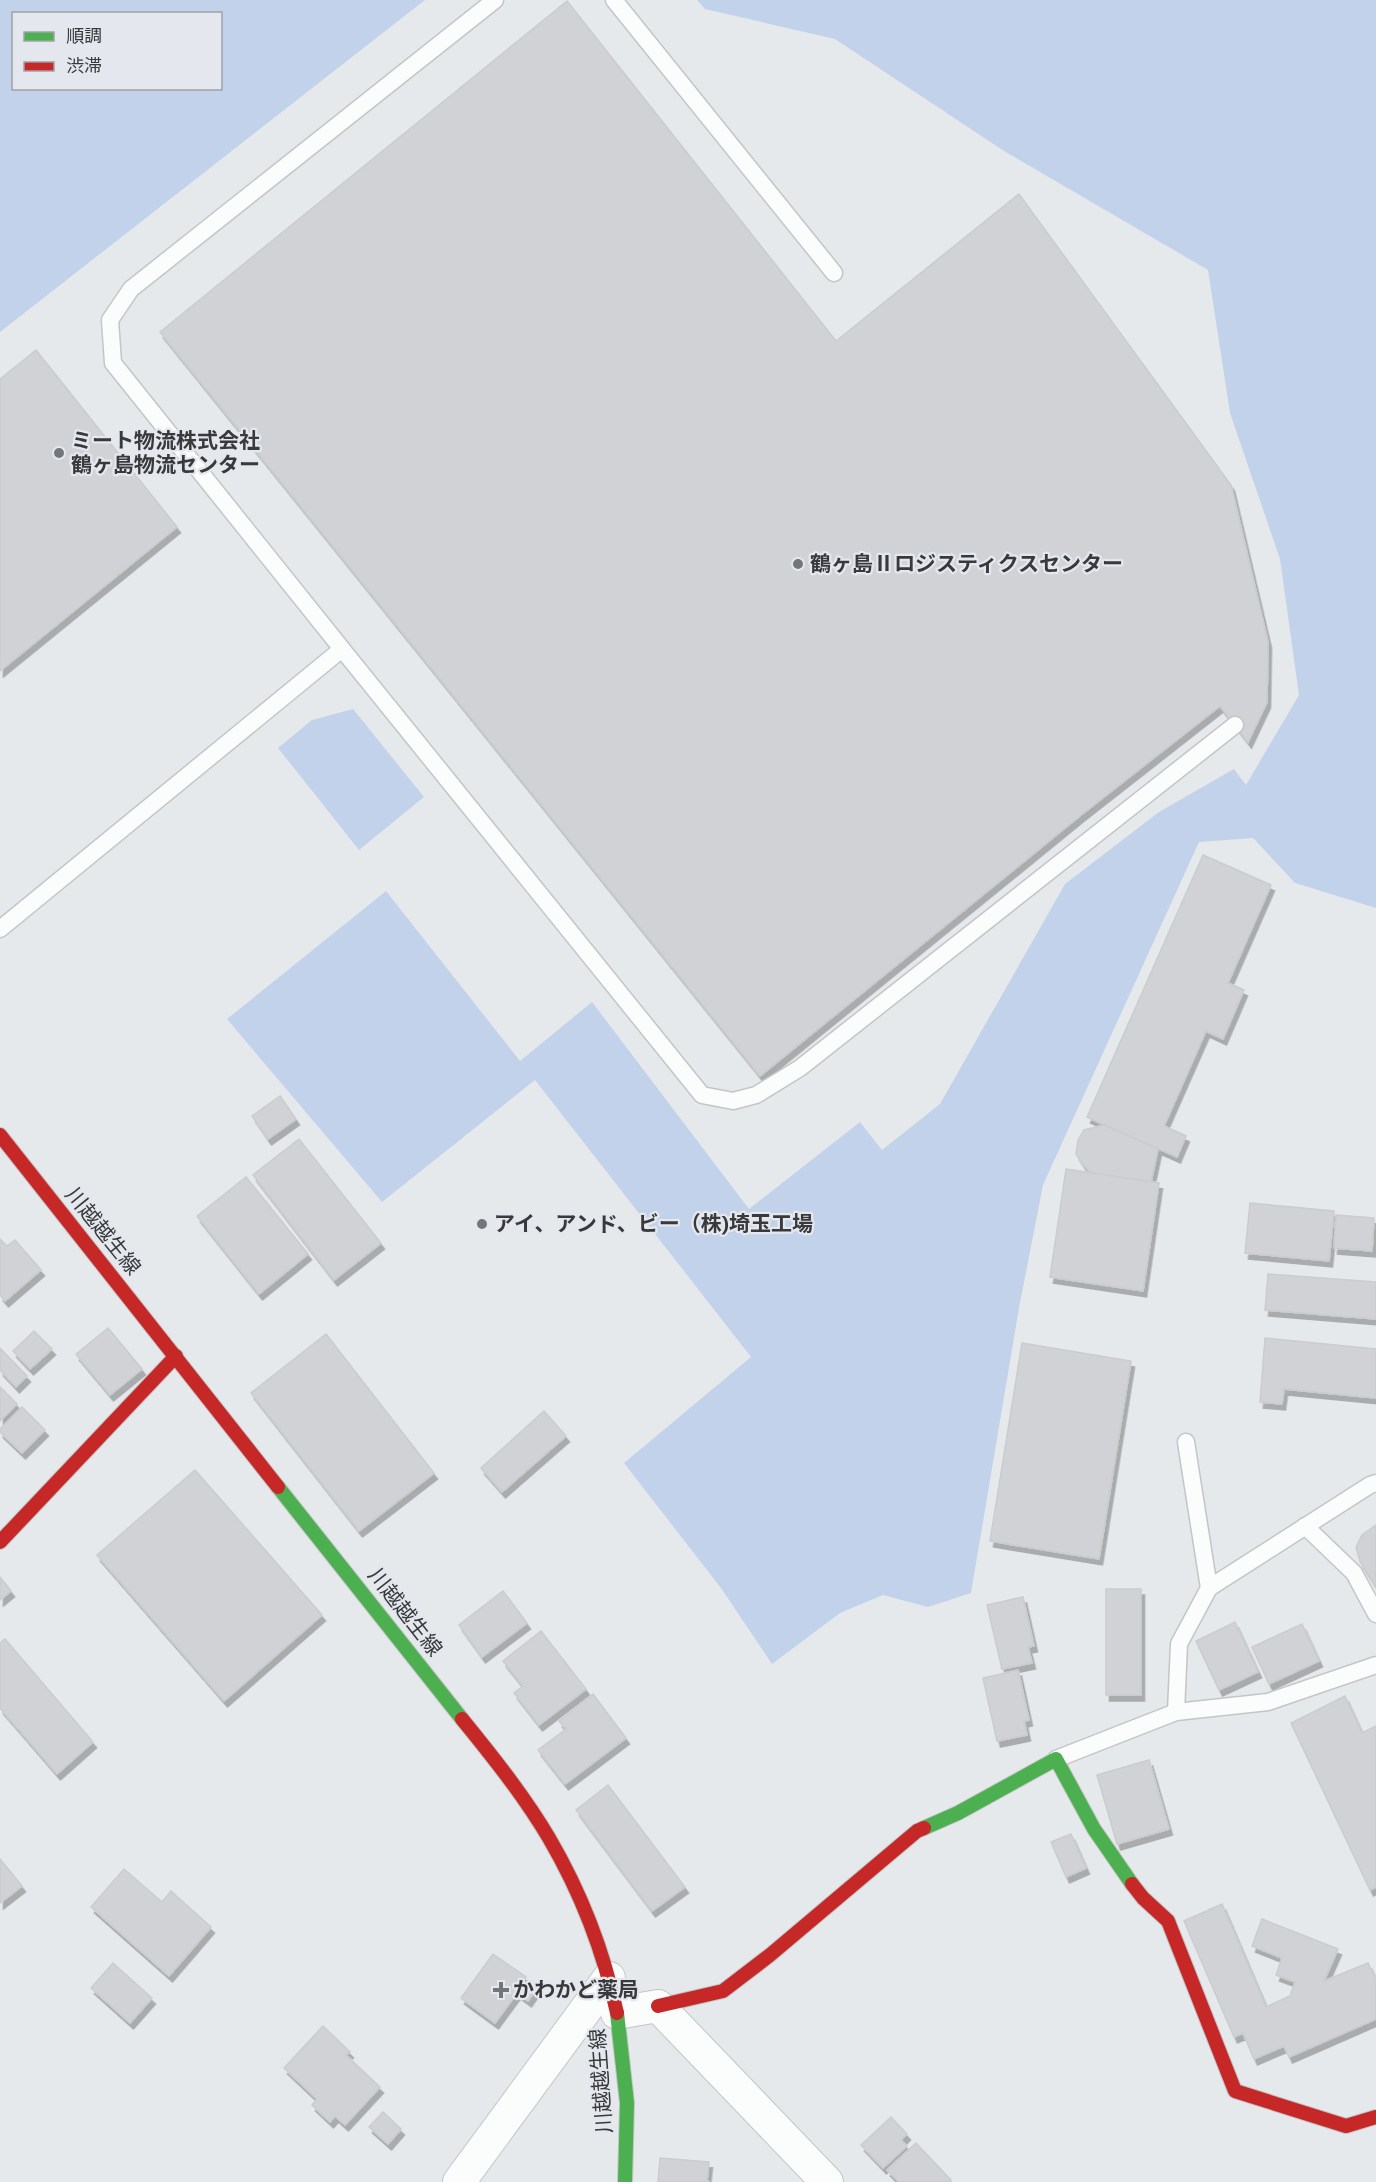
<svg xmlns="http://www.w3.org/2000/svg" width="1376" height="2182" font-family="'IBM Plex Sans','Noto Sans JP',sans-serif">
  <style>
    .green { fill: #c2d2ea; fill-rule: evenodd }
    .building { fill: #d1d2d5; stroke: #caccce; stroke-width: 1.5; filter: url(#shadow) }
    .lines { fill: none; stroke-linecap: round; stroke-linejoin: round }
    .lane-casing { stroke: #c3c5c7; stroke-width: 19 }
    .street-casing { stroke: #c3c5c7; stroke-width: 34 }
    .fast-casing { stroke: #c3c5c7; stroke-width: 16 }
    .jam-casing { stroke: #c3c5c7; stroke-width: 16 }
    .lane { stroke: #fbfcfc; stroke-width: 16 }
    .street { stroke: #fbfcfc; stroke-width: 32 }
    .fast { stroke: #4caf50; stroke-width: 14 }
    .jam { stroke: #c62828; stroke-width: 14 }
    .poi-dot { fill: #747779; stroke: #e4e8ee; stroke-width: 2 }
    .labels { text-anchor: middle; stroke-width: 4.5; stroke-linejoin: round; paint-order: stroke }
    .poi-label { font-size: 21px; font-weight: bold; fill: #37393b; stroke: #e4e8ee; text-anchor: start }
    .street-label { font-size: 21px; fill: #37393b; stroke: #e4e8ee }
  </style>
  <defs>
    <filter id="shadow"><feDropShadow dx="3.5" dy="6" stdDeviation="0" flood-color="#0004"/></filter>
  </defs>
  <rect width="100%" height="100%" fill="#e6e9ec"/>
  <!-- green -->
  <g class="green">
    <path d="M0,0h425l-425,332zM14,14h206v74h-206z"/>
    <path d="M697,0h679v908l-81,-25 -42,-45 -54,4 -156,343 -24,123 -48,285 -43,14 -45,-12 -43,18 -68,51 -51,-76 -97,-125 127,-106 -216,-277 -153,122 -155,-183 159,-128 134,170 72,-59 157,207 111,-87 22,28 58,-46 125,-220 94,-72 75,-43 12,16 53,-90 -19,-136 -50,-146 -22,-143 -204,-119 -169,-112 -130,-30z"/>
    <path d="M353,709l71,88 -65,53 -81,-102 34,-28z"/>
  </g>
  <!-- building -->
  <g class="building">
    <path d="M567,1l269,340 183,-147 212,291 37,157 -1,60 -19,40 -28,-36 -139,109 -321,261 -600,-744z"/>
    <path d="M36,350l141,177 -177,144v-292z"/>
    <path d="M1203,855l68,30 -43,98 16,7 -21,49 -17,-8 -42,95 22,10 -9,21 -90,-40z"/>
    <path d="M280,1096l16,23 -28,20 -16,-23z"/>
    <path d="M1104,1125l54,24 -7,33 -60,-9 -9,-10 -6,-9 2,-14 6,-10z"/>
    <path d="M299,1139l82,104 -47,37 -81,-105z"/>
    <path d="M1066,1169l93,14 -16,108 -93,-14z"/>
    <path d="M246,1177l62,77 -49,40 -62,-78z"/>
    <path d="M1250,1203l84,8 -5,50 -84,-8z"/>
    <path d="M1336,1215l38,3 -2,33 -38,-3z"/>
    <path d="M0,1239l7,7 8,-6 26,30 -36,31 -5,-6z"/>
    <path d="M1268,1274l108,8v37l-111,-9z"/>
    <path d="M108,1328l34,41 -32,26 -34,-41z"/>
    <path d="M34,1331l18,18 -22,20 -17,-18z"/>
    <path d="M326,1334l108,139 -75,58 -108,-138z"/>
    <path d="M1265,1338l111,11v49l-92,-9 -2,15 -22,-2z"/>
    <path d="M1022,1343l109,18 -32,198 -109,-18z"/>
    <path d="M0,1348l27,28 -11,11 -16,-17z"/>
    <path d="M0,1387l17,17 -17,17z"/>
    <path d="M22,1407l23,23 -23,23 -22,-21v-3z"/>
    <path d="M544,1411l22,25 -64,56 -21,-24z"/>
    <path d="M195,1470l127,145 -98,86 -127,-146z"/>
    <path d="M1376,1525v62l-16,-25 -4,-15 6,-12z"/>
    <path d="M0,1577l11,14 -11,9z"/>
    <rect x="1106" y="1589" width="35" height="106"/>
    <path d="M503,1591l24,32 -45,34 -23,-32z"/>
    <path d="M1023,1597l11,49 -6,1 4,16 -30,6 -15,-64z"/>
    <path d="M1235,1622l23,50 -39,18 -23,-49z"/>
    <path d="M1302,1624l17,37 -50,23 -17,-37z"/>
    <path d="M541,1631l45,58 -47,36 -25,-32 9,-7 -20,-25z"/>
    <path d="M5,1639l88,103 -36,32 -57,-66v-65z"/>
    <path d="M1018,1670l11,50 -5,1 3,14 -30,6 -14,-63z"/>
    <path d="M593,1694l33,44 -61,46 -27,-34 28,-21 -7,-8z"/>
    <path d="M1345,1696l17,37 14,-7v161l-6,3 -79,-167z"/>
    <path d="M1149,1760l20,69 -52,15 -20,-69z"/>
    <path d="M608,1785l77,102 -33,24 -76,-101z"/>
    <path d="M1071,1834l15,34 -20,9 -15,-35z"/>
    <path d="M0,1859l22,27 -22,17z"/>
    <path d="M124,1869l38,33 9,-11 40,36 -42,49 -78,-69z"/>
    <path d="M1222,1904l44,103 24,-11 5,-14 -19,-7 6,-17 -30,-12 10,-27 76,30 -14,32 44,-18 6,13 2,-1v44l-87,38 -5,-11 -30,13 -11,-26 -9,4 -50,-116z"/>
    <path d="M493,1954l33,23 -3,5 12,9 -7,10 -11,-8 -22,30 -34,-25z"/>
    <path d="M113,1963l39,35 -22,25 -39,-35z"/>
    <path d="M323,2026l27,26 -4,3 34,32 -35,38 -10,-9 -5,6 -18,-17 5,-6 -33,-31z"/>
    <path d="M383,2112l18,17 -13,15 -19,-17z"/>
    <path d="M891,2117l16,17 -6,6 6,6 -24,22 -22,-23z"/>
    <path d="M916,2143l35,37 -2,2h-50l-12,-12z"/>
    <path d="M660,2158l49,4 -2,18 2,2h-51z"/>
  </g>
  <g class="lines">
    <defs>
      <g id="lane">
        <path d="M614,0l220,273"/>
        <path d="M342,649l-229,-286 -3,-43 21,-31 364,-289"/>
        <path d="M0,929l342,-280 360,446 31,6 23,-6 44,-27 435,-343"/>
        <path d="M1186,1442l23,146"/>
        <path d="M1305,1526l49,47 22,41"/>
        <path d="M1176,1712l3,-68 30,-56 161,-103 6,-2"/>
        <path d="M1056,1759l120,-47 92,-10 108,-37"/>
      </g>
      <g id="street">
        <path d="M617,2013l41,-7 169,176"/>
        <path d="M459,2182l150,-204"/>
      </g>
      <g id="fast">
        <path d="M278,1487l184,232"/>
        <path d="M924,1828l34,-15 98,-54 38,70 38,55"/>
        <path d="M617,2013l10,90 -2,79"/>
      </g>
      <g id="jam">
        <path d="M0,1135l278,352"/>
        <path d="M0,1542l176,-186"/>
        <path d="M462,1719c31,38 62,77 87,119 31,53 55,115 68,175"/>
        <path d="M1132,1884l11,14 25,23 67,170 111,35 30,-9"/>
        <path d="M658,2006l65,-15 47,-36 147,-124 7,-3"/>
      </g>
    </defs>
    <!-- lane casing -->
    <use href="#lane" class="lane-casing"/>
    <!-- street casing -->
    <use href="#street" class="street-casing"/>
    <!-- fast casing -->
    <use href="#fast" class="fast-casing"/>
    <!-- jam casing -->
    <use href="#jam" class="jam-casing"/>
    <!-- lane -->
    <use href="#lane" class="lane"/>
    <!-- street -->
    <use href="#street" class="street"/>
    <!-- fast -->
    <use href="#fast" class="fast"/>
    <!-- jam -->
    <use href="#jam" class="jam"/>
  </g>
  <!-- markers -->
  <g class="poi-dot">
    <circle cx="59" cy="453" r="6"/>
    <circle cx="798" cy="564" r="6"/>
    <circle cx="482" cy="1224" r="6"/>
    <path d="M498 1981h6v6h6v6h-6v6h-6v-6h-6v-6h6z"/>
  </g>
  <g class="labels">
    <!-- poi labels -->
    <g class="poi-label">
      <text x="71" y="448">ミート物流株式会社<tspan x="71" dy="24">鶴ヶ島物流センター</tspan></text>
      <text x="810" y="571">鶴ヶ島Ⅱロジスティクスセンター</text>
      <text x="494" y="1231">アイ、アンド、ビー（株)埼玉工場</text>
      <text x="513" y="1997">かわかど薬局</text>
    </g>
    <!-- street labels -->
    <g class="street-label">
      <text transform="translate(103 1231) rotate(51)" y="7">川越越生線</text>
      <text transform="translate(405 1612) rotate(52)" y="7">川越越生線</text>
      <text transform="translate(601 2081) rotate(-94)" y="7">川越越生線</text>
    </g>
  </g>
  <!-- legend -->
  <rect x="12" y="12" width="210" height="78" fill="#e4e8ee" stroke="#9fa2a6" stroke-width="1.5"/>
  <rect x="24" y="32" width="30" height="9" fill="#4caf50" stroke="#9fa2a6" stroke-width="1.5"/>
  <text x="66" y="42" font-size="18" fill="#37393b">順調</text>
  <rect x="24" y="62" width="30" height="9" fill="#c62828" stroke="#9fa2a6" stroke-width="1.5"/>
  <text x="66" y="72" font-size="18" fill="#37393b">渋滞</text>
</svg>
